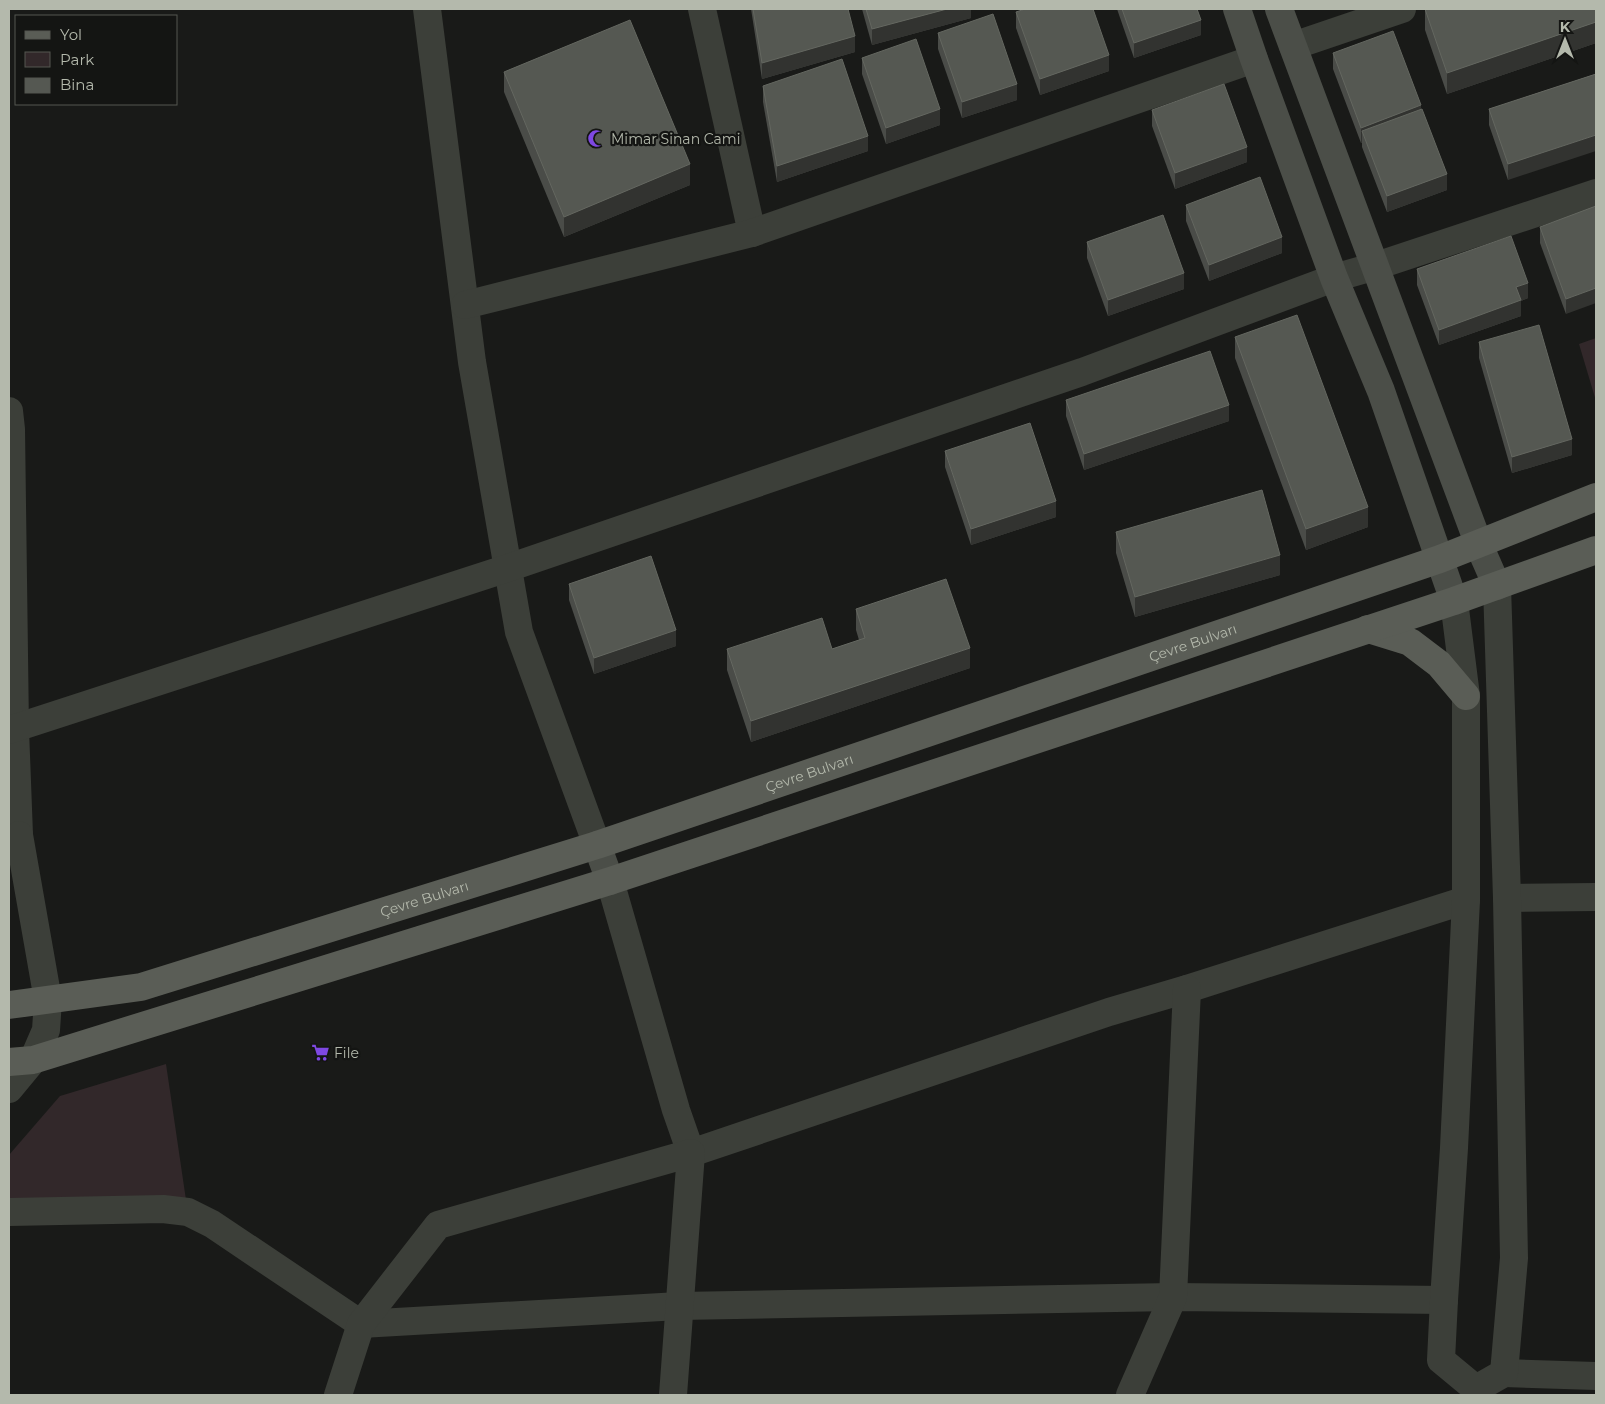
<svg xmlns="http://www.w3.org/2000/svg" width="1605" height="1404" font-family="Montserrat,sans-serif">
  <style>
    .green { fill: #32282a }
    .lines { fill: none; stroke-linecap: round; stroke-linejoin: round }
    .minor { stroke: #3c3f39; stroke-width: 28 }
    .tertiary { stroke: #3c3f39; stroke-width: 28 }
    .secondary { stroke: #4b4e48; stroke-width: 28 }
    .primary { stroke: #5a5d56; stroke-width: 28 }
    .wall { fill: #4a4c48 }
    .shaded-wall { fill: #323330 }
    .building { fill: #555852; stroke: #646760 }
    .labels { text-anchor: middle; stroke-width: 4.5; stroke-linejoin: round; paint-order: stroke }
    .poi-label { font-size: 14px; fill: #b4b9ac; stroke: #141513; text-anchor: start }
    .street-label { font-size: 14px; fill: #b4b9ac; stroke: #141513 }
  </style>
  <rect width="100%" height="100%" fill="#191a18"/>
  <!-- green -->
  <g class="green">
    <path d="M1596,338v63l-17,-57z"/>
    <path d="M166,1064l20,136 -177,3v-48l51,-59z"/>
  </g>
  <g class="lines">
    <!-- minor -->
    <g class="minor">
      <path d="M427,9l45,353 47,270 78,213"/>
      <path d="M702,9l50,224"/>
      <path d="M1293,46l109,-37"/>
      <path d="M9,411l2,18 4,300 4,106"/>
      <path d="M9,730l499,-162 574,-196 252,-94 42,-12 220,-73"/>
      <path d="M610,881l66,229 15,43 418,-141 78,-23 279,-89"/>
      <path d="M1507,898l89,-1"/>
      <path d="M9,1212l154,-3 25,3 24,12 149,100 318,-18 494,-9 271,3"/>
      <path d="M1504,1373l92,3"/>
      <path d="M338,1395l23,-71 77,-99 253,-72 -18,242"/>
      <path d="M1130,1395l43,-98 14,-308"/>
    </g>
    <!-- tertiary -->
    <g class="tertiary">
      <path d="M465,305l287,-72 502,-174"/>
      <path d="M1454,601l12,95v204l-12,248 -10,152 -3,60 35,29 28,-16 10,-115 -7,-360 -10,-312"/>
      <path d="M9,1089l24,-29 13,-30 2,-30 -29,-165"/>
    </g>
    <!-- secondary -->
    <g class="secondary">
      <path d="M1237,9l17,50 80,219 47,113 73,210"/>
      <path d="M1279,9l200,536 18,41"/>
      <path d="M597,845l13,36"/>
    </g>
    <!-- primary -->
    <g class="primary">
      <path d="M1368,629l42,13 29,22 27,32"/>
      <path id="s1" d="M9,1005l132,-18 456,-142 843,-286 156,-62"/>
      <path d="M9,1062l24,-2 577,-179 844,-280 142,-51"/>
    </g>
  </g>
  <!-- wall -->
  <g class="wall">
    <path d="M751,9h97l7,43 -93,27z"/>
    <path d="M862,9h109v9l-99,27z"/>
    <path d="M1117,9h80l4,26 -67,23z"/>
    <path d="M1425,9h171v34l-149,51 -22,-64z"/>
    <path d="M1016,12l93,59 -69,24 -24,-67z"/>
    <path d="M938,33l79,67 -55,18 -24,-69z"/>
    <path d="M1333,53l88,57 26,80 -60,22 -25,-65v-4h-1l-28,-74z"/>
    <path d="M862,58l78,67 -54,19 -24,-70z"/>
    <path d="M504,72l186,113 -126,52 -60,-145z"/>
    <path d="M1596,74l-88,106 -19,-55v-16z"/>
    <path d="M763,86l105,65 -91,31 -14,-80z"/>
    <path d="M1152,110l95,52 -72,27 -23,-63z"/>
    <path d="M1186,205l96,48 -73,28 -23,-60z"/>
    <path d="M1596,206l-30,108 -26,-71v-16z"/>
    <path d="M1087,242l97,47 -76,27 -21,-58z"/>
    <path d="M1417,269l111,29 -7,3v15l-82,29 -22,-60z"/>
    <path d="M1235,337l133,190 -62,23 -71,-192z"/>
    <path d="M1479,342l93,113 -60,18 -33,-115z"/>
    <path d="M1066,400l163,21 -145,49 -18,-54z"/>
    <path d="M945,451l111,66 -85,28 -26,-78z"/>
    <path d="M1116,532l164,43 -145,42 -19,-64z"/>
    <path d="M569,584l107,62 -82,28 -25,-74z"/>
    <path d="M856,609l114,59 -219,74 -24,-72v-21h105l27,-9 -3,-10z"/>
  </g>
  <!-- shaded-wall -->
  <g class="shaded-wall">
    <path d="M947,9h24v9l-99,27v-16z"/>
    <path d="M1201,20v15l-67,23v-15z"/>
    <path d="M1596,22v21l-149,51v-21z"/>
    <path d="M855,36v16l-93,27v-16z"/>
    <path d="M1109,55v16l-69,24v-16z"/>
    <path d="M1017,84v16l-55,18v-16z"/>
    <path d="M1421,105v16l-59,10v12h-1v-15z"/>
    <path d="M940,109v16l-54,19v-16z"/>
    <path d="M1596,135v16l-88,29v-16z"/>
    <path d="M868,136v15l-91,31v-16z"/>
    <path d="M1247,147v15l-72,27v-16z"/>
    <path d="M690,164v21l-126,52v-20z"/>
    <path d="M1447,174v16l-60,22v-16z"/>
    <path d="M1282,237v16l-73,28v-16z"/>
    <path d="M1184,273v16l-76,27v-16z"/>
    <path d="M1528,283v15l-7,3v15l-82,29v-15l77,-43z"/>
    <path d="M1596,288v15l-30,11v-15z"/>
    <path d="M1229,405v16l-145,49v-16z"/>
    <path d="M1572,439v16l-60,18v-16z"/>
    <path d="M1056,501v16l-85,28v-16z"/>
    <path d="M1368,507v20l-62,23v-21z"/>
    <path d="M1280,555v20l-145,42v-20z"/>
    <path d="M676,630v16l-82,28v-16z"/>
    <path d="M970,648v20l-219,74v-21z"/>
  </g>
  <!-- building -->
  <g class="building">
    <path d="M753,9h95l7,27 -93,27z"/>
    <path d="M866,9h81l-75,20z"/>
    <path d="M1025,9h68l16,46 -69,24 -24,-67z"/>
    <path d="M1122,9h75l4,11 -67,23z"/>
    <path d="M1425,9h171v13l-149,51z"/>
    <path d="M993,14l24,70 -55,18 -24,-69z"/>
    <path d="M630,20l60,144 -126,53 -60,-145z"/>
    <path d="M1393,31l28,74 -60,23 -28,-75z"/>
    <path d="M916,39l24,70 -54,19 -24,-70z"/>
    <path d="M842,59l26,77 -91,30 -14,-80z"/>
    <path d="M1596,74v61l-88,29 -19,-55z"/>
    <path d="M1224,84l23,63 -72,26 -23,-63z"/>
    <path d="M1422,109l25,65 -60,22 -25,-65z"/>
    <path d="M1260,177l22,60 -73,28 -23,-60z"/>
    <path d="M1596,206v82l-30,11 -26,-72z"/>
    <path d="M1163,215l21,58 -76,27 -21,-58z"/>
    <path d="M1511,236l17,47 -12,4 5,13 -82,30 -22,-61z"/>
    <path d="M1297,315l71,192 -62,22 -71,-192z"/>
    <path d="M1539,325l33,114 -60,18 -33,-115z"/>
    <path d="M1210,351l19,54 -145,49 -18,-54z"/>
    <path d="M1030,423l26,78 -85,28 -26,-78z"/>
    <path d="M1262,490l18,65 -145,42 -19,-65z"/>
    <path d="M651,556l25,74 -82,28 -25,-74z"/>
    <path d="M946,579l24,69 -219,73 -24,-72 95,-31 10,31 33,-11 -9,-29z"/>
  </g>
  <!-- icons -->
  <defs>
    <symbol id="mosque-bare" viewBox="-9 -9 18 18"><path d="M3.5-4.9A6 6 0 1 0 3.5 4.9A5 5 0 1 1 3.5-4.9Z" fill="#7e48e2" stroke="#141513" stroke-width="2.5" paint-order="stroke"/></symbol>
    <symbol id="supermarket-bare" viewBox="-9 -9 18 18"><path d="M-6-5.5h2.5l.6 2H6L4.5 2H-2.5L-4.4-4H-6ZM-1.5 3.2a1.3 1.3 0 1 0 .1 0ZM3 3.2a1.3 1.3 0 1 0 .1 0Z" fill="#7e48e2" stroke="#141513" stroke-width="2.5" paint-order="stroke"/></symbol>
  </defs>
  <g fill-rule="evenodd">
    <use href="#mosque-bare" x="584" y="126" width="25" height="25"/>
    <use href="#supermarket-bare" x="308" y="1040" width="25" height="25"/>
  </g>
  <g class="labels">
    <!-- poi labels -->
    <g class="poi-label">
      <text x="611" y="144">Mimar Sinan Cami</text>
      <text x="334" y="1058">File</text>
    </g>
    <!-- street labels -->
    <g class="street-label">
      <text dy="5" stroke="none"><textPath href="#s1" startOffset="1240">Çevre Bulvarı</textPath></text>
      <text dy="5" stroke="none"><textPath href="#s1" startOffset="835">Çevre Bulvarı</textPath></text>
      <text dy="5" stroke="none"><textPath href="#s1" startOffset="430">Çevre Bulvarı</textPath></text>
    </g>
  </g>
  <!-- border -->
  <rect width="1605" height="1404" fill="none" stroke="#b4b9ac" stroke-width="20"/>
  <!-- legend -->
  <rect x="15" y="15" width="162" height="90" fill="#141513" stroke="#545750"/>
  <rect x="25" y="31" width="25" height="8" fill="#5a5d56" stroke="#545750"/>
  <text x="60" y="40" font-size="15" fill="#b4b9ac">Yol</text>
  <rect x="25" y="52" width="25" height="15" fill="#32282a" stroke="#545750"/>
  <text x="60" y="65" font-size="15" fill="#b4b9ac">Park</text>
  <rect x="25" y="78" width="25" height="15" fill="#555852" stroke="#545750"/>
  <text x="60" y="90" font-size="15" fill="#b4b9ac">Bina</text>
  <!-- north arrow -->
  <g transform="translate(1565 40)" stroke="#141513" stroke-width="4" paint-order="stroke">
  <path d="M0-4L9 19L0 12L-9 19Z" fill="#b4b9ac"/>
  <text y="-8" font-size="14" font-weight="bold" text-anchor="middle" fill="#b4b9ac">K</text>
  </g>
</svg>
